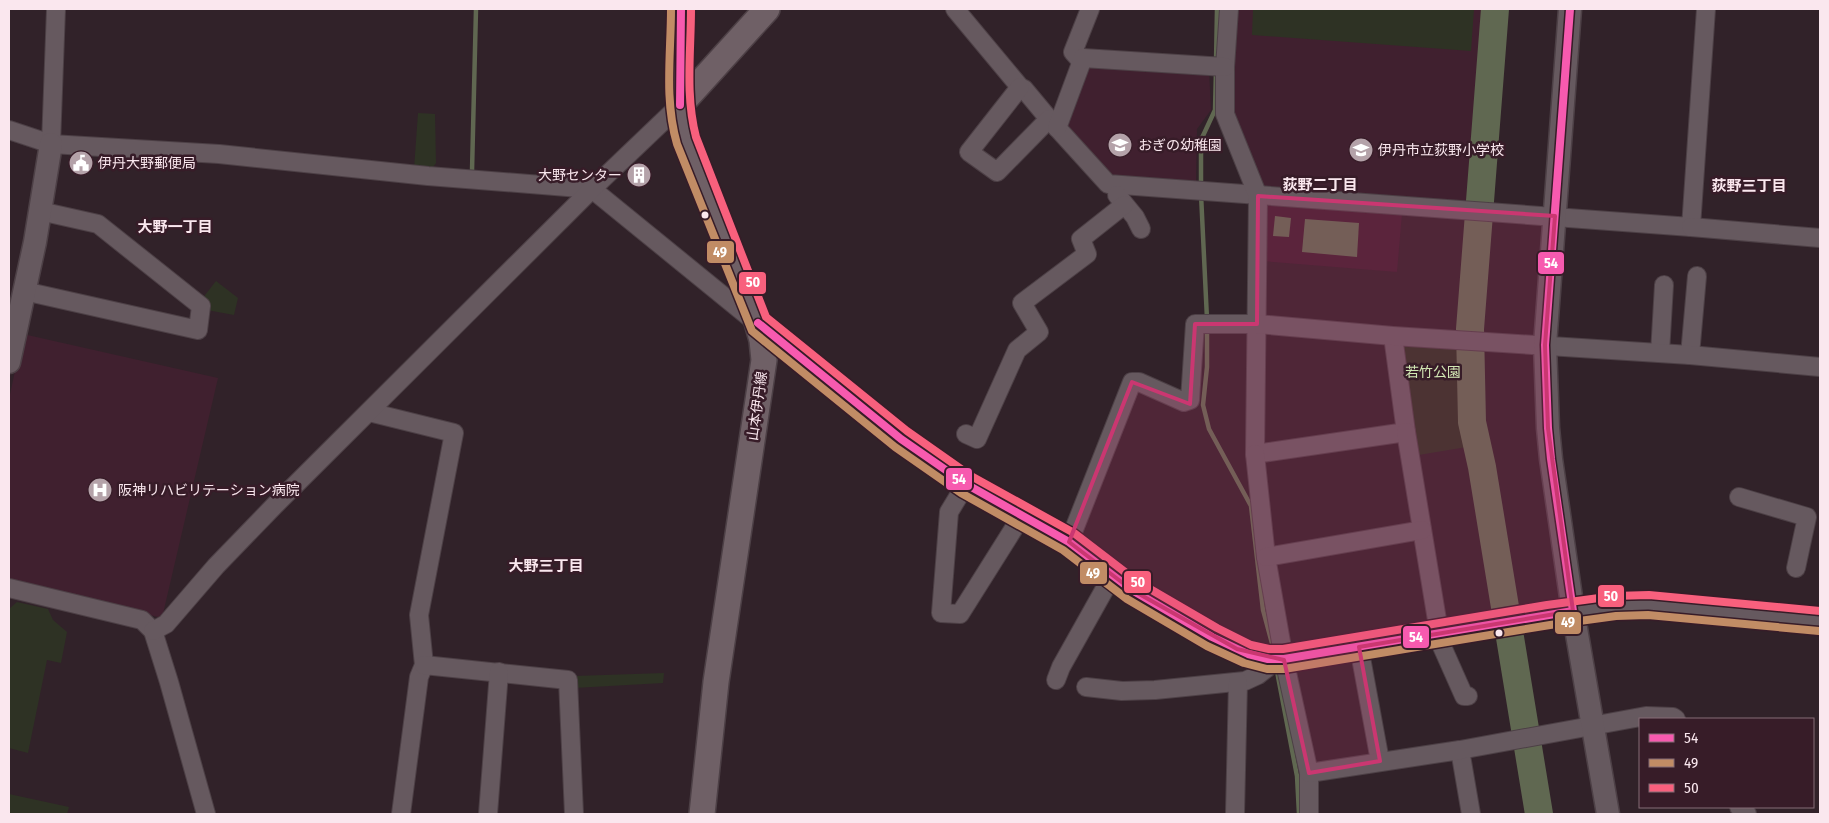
<svg xmlns="http://www.w3.org/2000/svg" width="1829" height="823" font-family="'Fira Sans Condensed','Noto Sans JP',sans-serif">
  <style>
    .built { fill: #40202f }
    .green { fill: #2e3224 }
    .water { fill: #606851 }
    .lines { fill: none; stroke-linecap: round; stroke-linejoin: round }
    .stream { stroke: #606851; stroke-width: 4.5 }
    .river { stroke: #606851; stroke-width: 28 }
    .minor-casing { stroke: #4d4046; stroke-width: 20 }
    .tertiary-casing { stroke: #4d4046; stroke-width: 25 }
    .secondary-casing { stroke: #4d4046; stroke-width: 28 }
    .minor { stroke: #66595f; stroke-width: 18 }
    .tertiary { stroke: #66595f; stroke-width: 22 }
    .secondary { stroke: #6f6066; stroke-width: 25 }
    .bus-1-casing { stroke: #371c28; stroke-width: 11 }
    .bus-2-casing { stroke: #371c28; stroke-width: 11 }
    .bus-3-casing { stroke: #371c28; stroke-width: 11 }
    .bus-1 { stroke: #f75aaf; stroke-width: 8 }
    .bus-2 { stroke: #c18c65; stroke-width: 8 }
    .bus-3 { stroke: #f8607d; stroke-width: 8 }
    .marked { fill: #ca3771; fill-opacity: 0.2; stroke: #ca3771; stroke-width: 4; stroke-linejoin: round }
    .bus-dot { fill: #fae7ee; stroke: #371c28; stroke-width: 2 }
    .labels { text-anchor: middle; stroke-width: 5; stroke-linejoin: round; paint-order: stroke }
    .poi-label { font-size: 14px; fill: #fae7ee; stroke: #371c28; text-anchor: start }
    .park-label { font-size: 14px; fill: #d2e7b4; stroke: #371c28 }
    .street-label { font-size: 14px; fill: #fae7ee; stroke: #371c28 }
    .neighbourhood-label { font-size: 15px; font-weight: bold; fill: #fae7ee; stroke: #371c28 }
    .line-badge { stroke: #371c28; stroke-width: 2 }
    .badge-label { font-size: 14px; text-anchor: middle; font-weight: bold; fill: #fff }
  </style>
  <rect width="100%" height="100%" fill="#312229"/>
  <!-- built -->
  <g class="built">
    <path d="M1234,9h254l-15,196 -70,-3 -6,70 -135,-11 -31,-145z"/>
    <path d="M1085,63l124,7 2,40 -14,19 -1,55 -90,-7 -46,-51z"/>
    <path d="M23,334l195,44 -56,240 -153,-37v-182z"/>
  </g>
  <!-- green -->
  <g class="green">
    <path d="M1253,9h221l-3,42 -219,-16z"/>
    <path d="M418,113l17,1 1,49 -5,7 -17,-1z"/>
    <path d="M216,281l22,17 -4,17 -27,-5 -5,-11z"/>
    <path d="M1406,343l52,3 9,101 -48,8 -19,-109z"/>
    <path d="M17,602l31,7 5,11 14,12 -6,31 -14,-3 -19,93 -19,-5v-139z"/>
    <path d="M664,673l-1,10 -89,5v-12z"/>
    <path d="M9,794l60,13 -2,7h-58z"/>
  </g>
  <!-- water -->
  <g class="water">
    <path d="M1275,216l16,2 -2,19 -16,-1z"/>
    <path d="M1305,219l54,4 -2,34 -55,-5z"/>
  </g>
  <g class="lines">
    <!-- stream -->
    <g class="stream">
      <path d="M1216,62l1,-53"/>
      <path d="M472,171l4,-162"/>
      <path d="M1201,187v-47l14,-30 1,-40"/>
      <path d="M1201,194l6,125"/>
      <path d="M1207,327v40l-4,38 6,24 42,77 12,104 11,41"/>
      <path d="M1276,666l21,110 2,38"/>
    </g>
    <!-- river -->
    <path class="river" d="M1495,9l-25,320 2,93 10,45 57,347"/>
    <defs>
      <g id="minor">
        <path d="M955,9l65,78 4,2 25,30 59,65 583,43 15,-218"/>
        <path d="M1229,9l-4,58v47l33,82 -3,258 151,-22 -13,-96"/>
        <path d="M1081,61l-8,-9 17,-43"/>
        <path d="M1020,87l-51,65 28,20 52,-53"/>
        <path d="M1057,128l26,-70 142,9"/>
        <path d="M9,130l42,14 168,10 209,22 164,13 275,224 34,26 65,45 103,58 63,48 80,47 36,17 20,5h16c77,-12 154,-27 232,-39 43,-7 88,-15 132,-15l172,16"/>
        <path d="M51,144l5,-135"/>
        <path d="M1117,195l18,22 6,12"/>
        <path d="M1691,227l129,11"/>
        <path d="M24,291l174,39 3,-24 -103,-82 -58,-13"/>
        <path d="M1660,353l4,-68"/>
        <path d="M1690,355l7,-79"/>
        <path d="M369,412l85,21 -35,182 5,50 -5,12 -18,137"/>
        <path d="M1406,432l33,200"/>
        <path d="M966,434l11,5 40,-89 22,-18 -17,-29 65,-49 -6,-15 43,-34"/>
        <path d="M1255,454l11,103 18,102 25,114v41"/>
        <path d="M966,484l-17,28 -8,101 19,1 61,-97"/>
        <path d="M1739,497l68,20 -11,51"/>
        <path d="M1069,542l63,-160h7l45,20 6,-2 5,-76h62l136,12 297,19 130,12"/>
        <path d="M1266,557l156,-27"/>
        <path d="M9,588l133,32 11,11 16,51 37,132"/>
        <path d="M153,631l13,-7 50,-58 58,-60 318,-317 88,-84"/>
        <path d="M1436,633l28,63h4"/>
        <path d="M1359,647l21,114"/>
        <path d="M424,665l144,15 6,134"/>
        <path d="M1056,680l5,-13 51,-91"/>
        <path d="M1086,687l36,4 33,-1 90,-9 13,-6 9,-7 1,-9"/>
        <path d="M1460,750l11,64"/>
        <path d="M1309,773l151,-23 186,-34 27,1 3,2"/>
        <path d="M1739,807l8,7"/>
        <path d="M488,814l11,-142"/>
        <path d="M1235,814l3,-132"/>
      </g>
      <g id="tertiary">
        <path d="M1570,9l-25,336 3,83 3,31 22,152 35,203"/>
        <path d="M9,362l26,-120 16,-98"/>
      </g>
      <g id="secondary">
        <path d="M681,9c1,42 -8,91 5,131l67,168 9,32 2,20 -48,322 -14,132"/>
        <path d="M680,105l87,-96"/>
      </g>
    </defs>
    <!-- minor casing -->
    <use href="#minor" class="minor-casing"/>
    <!-- tertiary casing -->
    <use href="#tertiary" class="tertiary-casing"/>
    <!-- secondary casing -->
    <use href="#secondary" class="secondary-casing"/>
    <!-- minor -->
    <use href="#minor" class="minor"/>
    <!-- tertiary -->
    <use href="#tertiary" class="tertiary"/>
    <!-- secondary -->
    <use href="#secondary" class="secondary"/>
    <defs>
      <g id="bus-1">
        <path d="M680,105l1,-96"/>
        <path d="M758,323l143,116 65,45 103,58 63,48 80,47 36,17 20,5h16l289,-48 -22,-152 -3,-31 -3,-83 25,-336"/>
      </g>
      <path id="bus-2" d="M671,9c0,45 -7,90 6,135l75,187 143,116 66,46 102,57 64,49 80,47 37,17 23,6h17l266,-44 66,-9 32,-1 171,16"/>
      <path id="bus-3" d="M691,9c0,43 -6,86 5,128l70,180 141,114 64,45 103,57 64,49 79,46 34,17 18,4h14l264,-44 67,-9 35,-1 171,16"/>
    </defs>
    <!-- bus-1 casing -->
    <use href="#bus-1" class="bus-1-casing"/>
    <!-- bus-2 casing -->
    <use href="#bus-2" class="bus-2-casing"/>
    <!-- bus-3 casing -->
    <use href="#bus-3" class="bus-3-casing"/>
    <!-- bus-1 -->
    <use href="#bus-1" class="bus-1"/>
    <!-- bus-2 -->
    <use href="#bus-2" class="bus-2"/>
    <!-- bus-3 -->
    <use href="#bus-3" class="bus-3"/>
  </g>
  <!-- marked area -->
  <path class="marked" d="M1258,196l297,20 -10,129 3,83 25,183 -214,36 21,114 -71,12 -25,-113 -47,-11 -105,-59 -63,-48 63,-160 58,22 5,-80h62z"/>
  <!-- icons -->
  <defs>
    <symbol id="school-disc" viewBox="-11 -11 22 22"><circle r="9.5" fill="#b4a2a9" stroke="#371c28"/><path d="M0-5L7-2L0 1L-7-2ZM-4 1L0 2.5L4 1V4Q0 6-4 4Z" fill="#fff"/></symbol>
    <symbol id="civic-disc" viewBox="-11 -11 22 22"><circle r="9.5" fill="#b4a2a9" stroke="#371c28"/><path d="M-.6-6.5H3V-4.5H.6V-3L4-1V1h2V6H-6V1h2V-1L-.6-3ZM-1.2 2.5V6h2.4V2.5Z" fill="#fff"/></symbol>
    <symbol id="building-disc" viewBox="-11 -11 22 22"><circle r="9.5" fill="#b4a2a9" stroke="#371c28"/><path d="M-4-6H4V6H1V3H-1V6H-4ZM-2.5-4.3h1.7v1.8h-1.7ZM.8-4.3h1.7v1.8H.8ZM-2.5-1h1.7V.8h-1.7ZM.8-1h1.7V.8H.8Z" fill="#fff"/></symbol>
    <symbol id="hospital-disc" viewBox="-11 -11 22 22"><circle r="9.5" fill="#b4a2a9" stroke="#371c28"/><path d="M-5-5h3v3.5h4V-5h3V5h-3V1.5h-4V5h-3Z" fill="#fff"/></symbol>
  </defs>
  <g fill-rule="evenodd">
    <use href="#school-disc" x="1106" y="131" width="28" height="28"/>
    <use href="#school-disc" x="1347" y="136" width="28" height="28"/>
    <use href="#civic-disc" x="67" y="149" width="28" height="28"/>
    <use href="#building-disc" x="625" y="161" width="28" height="28"/>
    <use href="#hospital-disc" x="86" y="476" width="28" height="28"/>
  </g>
  <!-- markers -->
  <g class="bus-dot">
    <circle cx="705" cy="215" r="4.5"/>
    <circle cx="1499" cy="633" r="4.5"/>
  </g>
  <g class="labels">
    <!-- poi labels -->
    <g class="poi-label">
      <text x="1138" y="150">おぎの幼稚園</text>
      <text x="1378" y="155">伊丹市立荻野小学校</text>
      <text x="98" y="168">伊丹大野郵便局</text>
      <text x="622" y="180" text-anchor="end">大野センター</text>
      <text x="118" y="495">阪神リハビリテーション病院</text>
    </g>
    <!-- park labels -->
    <g class="park-label">
      <text x="1433" y="377">若竹公園</text>
    </g>
    <!-- street labels -->
    <g class="street-label">
      <text transform="translate(757 406) rotate(-82)" y="5">山本伊丹線</text>
    </g>
    <!-- neighbourhood labels -->
    <g class="neighbourhood-label">
      <text x="1320" y="190">荻野二丁目</text>
      <text x="1749" y="191">荻野三丁目</text>
      <text x="175" y="232">大野一丁目</text>
      <text x="546" y="571">大野三丁目</text>
    </g>
  </g>
  <g class="line-badge">
    <rect x="706" y="240" width="29" height="24" rx="5" fill="#c18c65"/>
    <rect x="1537" y="251" width="28" height="24" rx="5" fill="#f75aaf"/>
    <rect x="738" y="271" width="29" height="24" rx="5" fill="#f8607d"/>
    <rect x="945" y="467" width="28" height="24" rx="5" fill="#f75aaf"/>
    <rect x="1079" y="561" width="29" height="24" rx="5" fill="#c18c65"/>
    <rect x="1123" y="570" width="29" height="24" rx="5" fill="#f8607d"/>
    <rect x="1597" y="584" width="28" height="24" rx="5" fill="#f8607d"/>
    <rect x="1554" y="611" width="28" height="24" rx="5" fill="#c18c65"/>
    <rect x="1402" y="625" width="28" height="24" rx="5" fill="#f75aaf"/>
  </g>
  <g class="badge-label">
    <text x="720" y="257">49</text>
    <text x="1551" y="268">54</text>
    <text x="753" y="287">50</text>
    <text x="959" y="484">54</text>
    <text x="1093" y="578">49</text>
    <text x="1138" y="587">50</text>
    <text x="1611" y="601">50</text>
    <text x="1568" y="627">49</text>
    <text x="1416" y="642">54</text>
  </g>
  <!-- border -->
  <rect width="1829" height="823" fill="none" stroke="#fae7ee" stroke-width="20"/>
  <!-- legend -->
  <rect x="1639" y="718" width="175" height="90" fill="#371c28" stroke="#856d77"/>
  <rect x="1649" y="734" width="25" height="8" fill="#f75aaf" stroke="#856d77"/>
  <text x="1684" y="743" font-size="15" fill="#fae7ee">54</text>
  <rect x="1649" y="759" width="25" height="8" fill="#c18c65" stroke="#856d77"/>
  <text x="1684" y="768" font-size="15" fill="#fae7ee">49</text>
  <rect x="1649" y="784" width="25" height="8" fill="#f8607d" stroke="#856d77"/>
  <text x="1684" y="793" font-size="15" fill="#fae7ee">50</text>
</svg>
